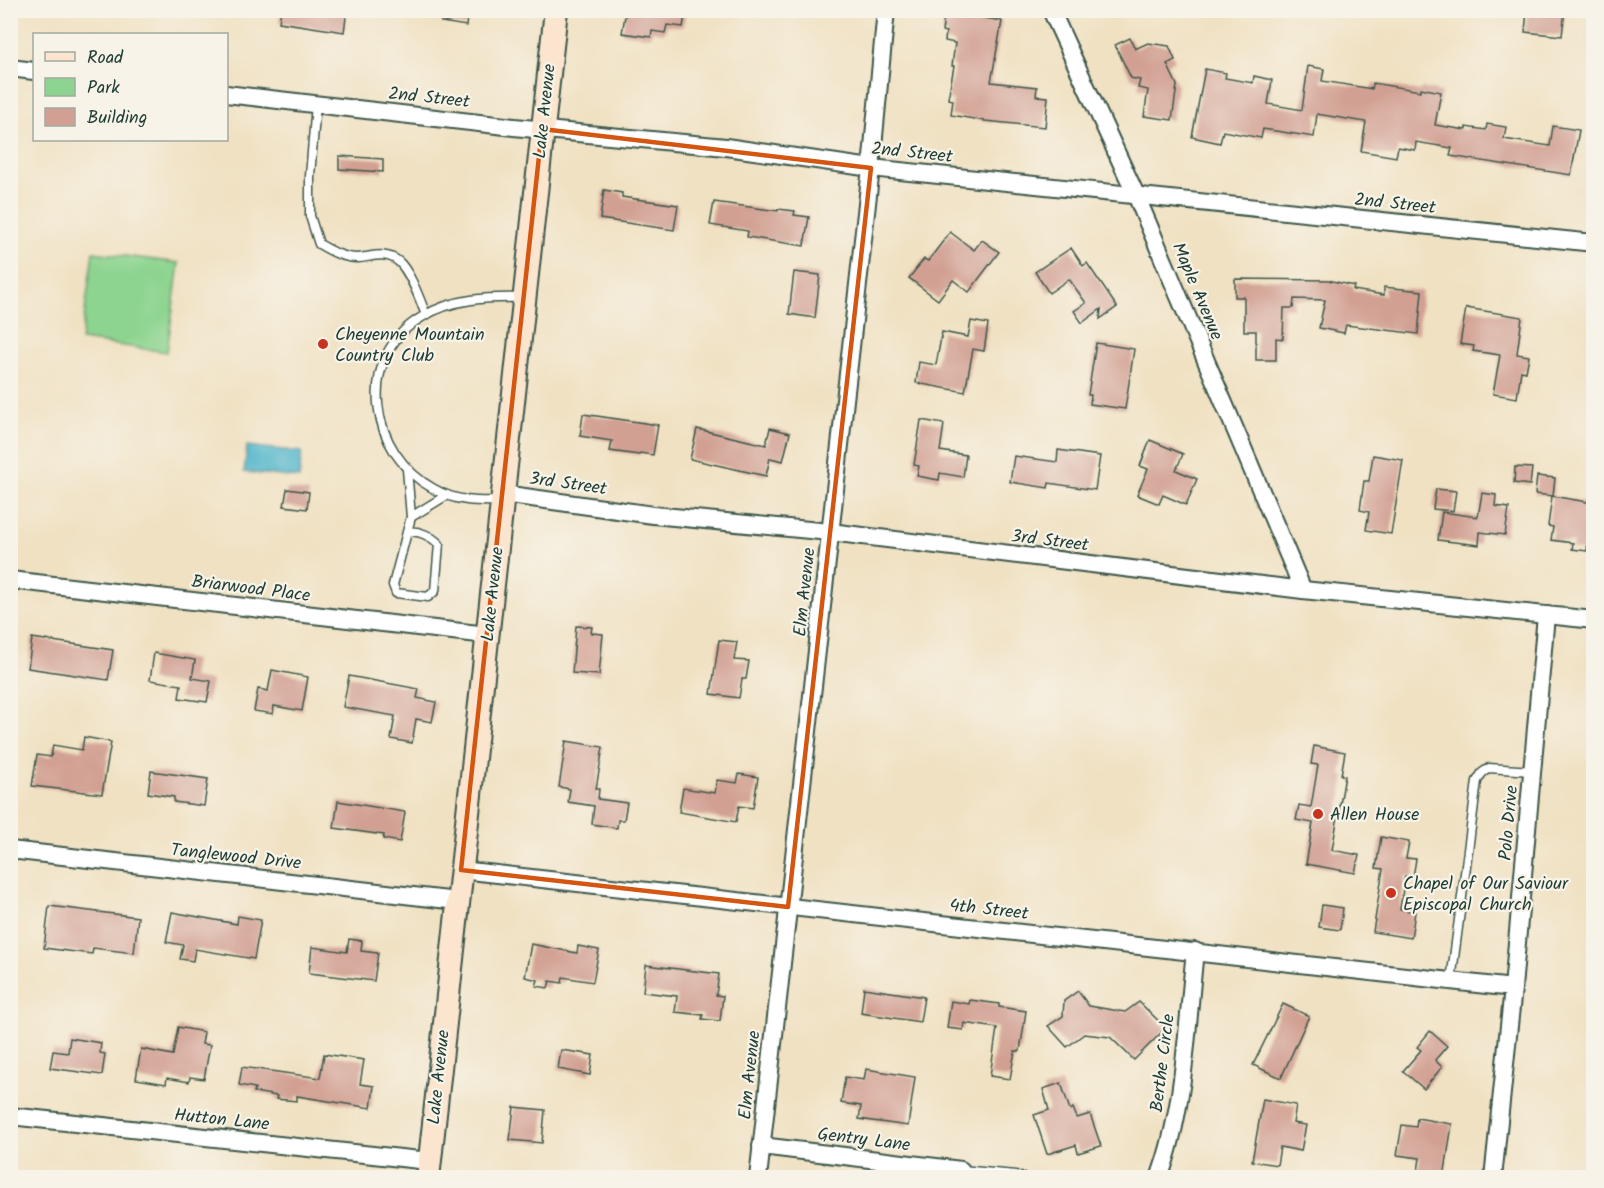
<svg xmlns="http://www.w3.org/2000/svg" width="1604" height="1188" font-family="Kalam,sans-serif">
  <style>
    .green { fill: #8cd48f; stroke: #568862; stroke-width: 1.5 }
    .water { fill: #4bb4ca; stroke: #35787f; stroke-width: 1.5 }
    .building { fill: #d1a093 }
    .lines { fill: none; stroke-linecap: round; stroke-linejoin: round }
    .lane-casing { stroke: #3e5649; stroke-width: 11 }
    .street-casing { stroke: #3e5649; stroke-width: 20 }
    .secondary-casing { stroke: #3e5649; stroke-width: 26 }
    .lane { stroke: #fff; stroke-width: 8 }
    .street { stroke: #fff; stroke-width: 16 }
    .secondary { stroke: #fce5cf; stroke-width: 22 }
    .marked { fill: none; stroke: #d45610; stroke-width: 4.5; stroke-linejoin: round }
    .poi-dot { fill: #c8321e; stroke: #f7f3e8; stroke-width: 2 }
    .labels { text-anchor: middle; stroke-width: 4.5; stroke-linejoin: round; paint-order: stroke }
    .street-label { font-size: 18px; fill: #1f3d34; stroke: #f7f3e8 }
    .poi-label { font-size: 18px; fill: #1f3d34; stroke: #f7f3e8; text-anchor: start }
  </style>
  <rect width="100%" height="100%" fill="#f7f3e8"/>
  <filter id="ink" filterUnits="userSpaceOnUse"><feTurbulence type="fractalNoise" baseFrequency=".0167" numOctaves="2"/><feDisplacementMap in="SourceGraphic" scale="12" xChannelSelector="R" yChannelSelector="G"/><feConvolveMatrix kernelMatrix="1 2 1 2 8 2 1 2 1" color-interpolation-filters="sRGB"/></filter>
  <filter id="wash" filterUnits="userSpaceOnUse"><feTurbulence type="fractalNoise" baseFrequency=".008" numOctaves="4" result="noise"/><feDisplacementMap in="SourceGraphic" scale="24" xChannelSelector="R" yChannelSelector="G"/><feGaussianBlur stdDeviation="1.35" result="paint"/><feColorMatrix in="noise" values="0 0 0 0 0 0 0 0 0 0 0 0 0 0 0 0 0 1.4 0 .05"/><feComposite in="paint" operator="in"/></filter>
  <g filter="url(#wash)">
    <rect width="100%" height="100%" fill="#f0e1c2"/>
    <!-- green -->
    <path class="green" d="M93,252l86,11 -12,89 -86,-12z"/>
    <!-- water -->
    <path class="water" d="M247,446l55,6 -3,26 -55,-6z"/>
    <g id="blocks">
      <!-- building -->
      <g class="building">
        <path d="M281,10h66l-3,22 -65,-10z"/>
        <path d="M443,10h25l-2,16 -25,-4z"/>
        <path d="M626,10h60l-3,17 -16,-2 -2,8 -13,-2 -1,6 -29,-4z"/>
        <path d="M1527,10h38l-3,26 -37,-4z"/>
        <path d="M945,11l57,10 -11,61 46,5 -1,9 12,1 -3,30 -60,-6 -34,-6 2,-15 -5,-1 6,-33h-2l3,-23 -10,-2 1,-9 -4,-1z"/>
        <path d="M1130,38l5,11 13,-6 21,3 6,14 -8,4 10,21 -5,35 -28,-4 4,-26 -10,-2 2,-8 -9,-2 -16,-33z"/>
        <path d="M1308,66l16,3 -2,12 50,8 1,-6 47,8 1,-3 20,4 -6,33 31,5v-3l20,3 1,-6 19,3 -2,12 46,7 3,-20 26,4 -8,45 -121,-19 2,-8 -36,-6 -1,8 -17,-3 -2,10 -35,-6 5,-29 -49,-8 -3,23 -51,-8 -2,9 -38,-7 -3,12 -28,-6 13,-68 21,4 -1,5 28,5 1,-7 18,4 -4,24 34,6z"/>
        <path d="M339,156l44,3v13l-44,-3z"/>
        <path d="M604,190l18,3v4l56,8 -4,25 -74,-11z"/>
        <path d="M714,202l64,9v-2l17,2 -1,4 15,2 -5,29 -57,-9 1,-6 -38,-6z"/>
        <path d="M950,232l24,18 8,-10 17,12 -30,40 -16,-12 -15,20 -29,-22 15,-19 4,2z"/>
        <path d="M1071,248l12,18 4,-3 30,44 -17,12 1,-10 -19,14 -8,-12 12,-8 -17,-24 -20,14 -14,-21z"/>
        <path d="M794,272l26,3 -5,43 -26,-4z"/>
        <path d="M1235,279l93,1 26,6 -1,4 31,5v-8l38,4 -4,43 -72,-9 -2,8 -25,-5 6,-28 -31,-1 -1,9h-9l-1,31 -7,-1v22h-20v-29h-12v-34h-9z"/>
        <path d="M1466,308l56,9 -5,37 12,2 -3,16 -5,-1 -4,27 -24,-4 7,-39 -27,-4 1,-5 -14,-2z"/>
        <path d="M971,321l17,3 -4,27 -11,-2 -8,43 -49,-9 3,-21 17,3 6,-33 26,5z"/>
        <path d="M1096,343l38,6 -9,60 -35,-5 1,-9h-3z"/>
        <path d="M583,414l75,11 -5,30 -13,-2 -1,2 -29,-4 2,-10 -32,-5z"/>
        <path d="M921,420l23,4 -4,27 26,4 -3,22 -23,-4 -1,7 -22,-4 2,-10 -5,-1z"/>
        <path d="M770,428l20,5 -7,28 -13,-3 -4,18 -76,-17 7,-30 69,16z"/>
        <path d="M1150,440l33,14 -7,16 21,9 -11,26 -23,-10 -4,9 -22,-9 11,-26 -8,-3z"/>
        <path d="M1058,450l42,6 -5,34 -46,-7 -1,5 -38,-6 4,-26 43,6z"/>
        <path d="M1373,455l30,5 -12,74 -25,-4 3,-18 -9,-2 4,-29h5z"/>
        <path d="M1515,467l17,1 -2,17 -16,-2z"/>
        <path d="M1537,476l18,2 -2,18 -18,-2z"/>
        <path d="M287,489l22,3 -2,17 -23,-3z"/>
        <path d="M1436,489l20,2 -3,20 -20,-2z"/>
        <path d="M1482,493l14,2 -1,11 14,2 -4,27 -25,-3 -1,13 -41,-5 4,-28 36,5z"/>
        <path d="M1552,496l41,7v38l-5,-1 -1,11 -15,-2 1,-6 -22,-3 2,-13 -5,-1z"/>
        <path d="M576,626l16,1 -1,6 12,1 -4,41 -27,-2z"/>
        <path d="M32,638l81,12 -5,30 -80,-12z"/>
        <path d="M719,640l18,2 -3,18 15,1 -3,18h-4l-3,19 -28,-4z"/>
        <path d="M154,653l41,7 -3,18 19,3 -4,21 -28,-4 2,-13 -31,-5z"/>
        <path d="M272,670l36,7 -6,34 -28,-5 -1,8 -19,-3 4,-22 10,2z"/>
        <path d="M349,676l70,13 -2,9 19,4 -4,20 -16,-3 -4,24 -21,-4 4,-23 -52,-9z"/>
        <path d="M84,737l27,5 -9,52 -70,-8 5,-31 14,2 2,-12 29,5z"/>
        <path d="M566,741l37,6 -7,42h3l-1,10 29,4 -3,17h-6l-1,8 -25,-4 2,-18 -26,-4 2,-13 -11,-2z"/>
        <path d="M1314,746l31,6 -4,23 4,1 -13,74 27,5 -4,18 -49,-9 7,-41 -17,-3 3,-15 12,2 7,-42 -7,-1z"/>
        <path d="M151,771l57,8 -4,27 -30,-4v-5l-26,-4z"/>
        <path d="M739,774l19,3 -5,31 -14,-2 -3,16 -57,-10 4,-24 32,5 2,-13 20,3z"/>
        <path d="M338,801l67,11 -5,30 -17,-3 1,-4 -50,-7z"/>
        <path d="M1381,837l28,5 -3,16 10,1 -3,18 -8,-1 -5,33 15,3 -4,26 -38,-6 10,-63 -7,-1z"/>
        <path d="M1322,905l21,3 -3,22 -21,-3z"/>
        <path d="M49,906l89,11 -4,36 -41,-5 -1,6 -48,-6z"/>
        <path d="M172,912l65,12 1,-8 23,4 -7,39 -59,-10 -2,12 -13,-2 3,-14 -17,-3z"/>
        <path d="M349,939l13,2 -1,10 17,2 -4,28 -65,-8 3,-26 35,5z"/>
        <path d="M531,944l46,9 1,-7 21,4 -6,32 -30,-5 -1,6 -12,-2 -2,7 -12,-2 2,-6 -13,-3z"/>
        <path d="M646,965l73,9 -3,21 7,1 -3,25 -18,-2 1,-4 -28,-3 2,-16 -34,-4z"/>
        <path d="M864,988l60,9 -4,25 -59,-9z"/>
        <path d="M1078,991l11,15 36,6 14,-10 27,26 -32,32 -24,-23 -26,-3 -17,13 -19,-21 15,-10 1,-15z"/>
        <path d="M970,1000l29,4v3l27,4 -6,40h-5l-5,28 -20,-3 7,-48 -33,-5 -1,7 -16,-2 4,-27 18,3z"/>
        <path d="M1283,1004l26,12 -28,62 -28,-13z"/>
        <path d="M178,1027l26,5 -2,12 8,1 -6,34 -14,-2 -1,5 -22,-4 -1,6 -30,-5 5,-30 32,6z"/>
        <path d="M1430,1031l17,15 -12,14 7,7 -18,22 -21,-18 18,-21 -4,-3z"/>
        <path d="M70,1038l31,5 -1,10 5,1 -3,21 -52,-7 3,-17 15,2z"/>
        <path d="M561,1050l32,5 -3,20 -32,-6z"/>
        <path d="M324,1054l40,6 -4,24 14,2 -3,22 -74,-12v5l-21,-2 1,-3 -23,-4 1,-4 -16,-3 3,-18 78,11z"/>
        <path d="M866,1069l49,8 -7,49 -49,-7 2,-13 -20,-3 4,-26 19,3z"/>
        <path d="M1061,1083l9,27 3,-2 4,10 13,-4 11,32 -23,7 -2,-8 -29,9 -13,-39 15,-5 -6,-21z"/>
        <path d="M1263,1099l33,6 -3,18 13,2 -5,26 -21,-4 -3,18 -25,-4z"/>
        <path d="M514,1107l31,3 -3,33 -32,-3z"/>
        <path d="M1417,1118l35,6 -8,54h-27l3,-20 -23,-3 5,-30 14,2z"/>
      </g>
    </g>
  </g>
  <g filter="url(#ink)">
    <use href="#blocks" fill-opacity="0" stroke="#3e5649" stroke-width="1.5"/>
    <g class="lines">
      <defs>
        <g id="lane">
          <path d="M316,104l-6,72v40l9,28c12,7 24,14 39,14 14,-1 27,-7 40,3 12,10 22,39 28,54"/>
          <path d="M500,501c-23,1 -46,0 -66,-12 -65,-35 -80,-132 -12,-172 31,-19 66,-20 102,-19"/>
          <path d="M411,517l36,-22"/>
          <path d="M407,532c12,-2 24,4 32,12l-4,47 -7,6 -32,-4 -3,-8 18,-68 -4,-48"/>
          <path d="M1451,981l26,-200 5,-8 7,-5 43,3"/>
          <path d="M961,1170l54,5 8,3"/>
        </g>
        <g id="street">
          <path d="M1051,10l85,185 167,395"/>
          <path d="M10,68l24,3"/>
          <path d="M226,94l288,33 212,20 145,21 723,75"/>
          <path d="M503,494l150,21 177,17 473,58 291,30"/>
          <path d="M10,580l477,55"/>
          <path d="M10,850l447,51"/>
          <path d="M461,870l1052,118"/>
          <path d="M10,1116l419,45"/>
          <path d="M761,1146l200,24"/>
          <path d="M758,1178l113,-1010 15,-158"/>
          <path d="M1159,1178c26,-68 28,-155 36,-227"/>
          <path d="M1493,1178l20,-190 33,-373"/>
        </g>
        <path id="secondary" d="M428,1178l128,-1168"/>
      </defs>
      <!-- lane casing -->
      <use href="#lane" class="lane-casing"/>
      <!-- street casing -->
      <use href="#street" class="street-casing"/>
      <!-- secondary casing -->
      <use href="#secondary" class="secondary-casing"/>
      <!-- lane -->
      <use href="#lane" class="lane"/>
      <!-- street -->
      <use href="#street" class="street"/>
      <!-- secondary -->
      <use href="#secondary" class="secondary"/>
    </g>
  </g>
  <!-- marked area -->
  <path class="marked" d="M542,129l329,39 -83,739 -327,-37z"/>
  <!-- markers -->
  <g class="poi-dot">
    <circle cx="323" cy="344" r="6"/>
    <circle cx="1318" cy="814" r="6"/>
    <circle cx="1391" cy="893" r="6"/>
  </g>
  <g class="labels">
    <!-- street labels -->
    <g class="street-label">
      <text transform="translate(429 97) rotate(6)" y="6">2nd Street</text>
      <text transform="translate(544 111) rotate(-84)" y="6">Lake Avenue</text>
      <text transform="translate(912 152) rotate(6)" y="6">2nd Street</text>
      <text transform="translate(1395 203) rotate(6)" y="6">2nd Street</text>
      <text transform="translate(1198 291) rotate(67)" y="6">Maple Avenue</text>
      <text transform="translate(568 483) rotate(8)" y="6">3rd Street</text>
      <text transform="translate(1050 540) rotate(7)" y="6">3rd Street</text>
      <text transform="translate(251 588) rotate(7)" y="6">Briarwood Place</text>
      <text transform="translate(804 592) rotate(-84)" y="6">Elm Avenue</text>
      <text transform="translate(492 594) rotate(-84)" y="6">Lake Avenue</text>
      <text transform="translate(1508 823) rotate(-85)" y="6">Polo Drive</text>
      <text transform="translate(236 856) rotate(6)" y="6">Tanglewood Drive</text>
      <text transform="translate(989 909) rotate(6)" y="6">4th Street</text>
      <text transform="translate(1162 1063) rotate(-83)" y="6">Berthe Circle</text>
      <text transform="translate(749 1075) rotate(-84)" y="6">Elm Avenue</text>
      <text transform="translate(438 1077) rotate(-84)" y="6">Lake Avenue</text>
      <text transform="translate(222 1119) rotate(6)" y="6">Hutton Lane</text>
      <text transform="translate(864 1139) rotate(7)" y="6">Gentry Lane</text>
    </g>
    <!-- poi labels -->
    <g class="poi-label">
      <text x="335" y="340">Cheyenne Mountain<tspan x="335" dy="21">Country Club</tspan></text>
      <text x="1330" y="820">Allen House</text>
      <text x="1403" y="889">Chapel of Our Saviour<tspan x="1403" dy="21">Episcopal Church</tspan></text>
    </g>
  </g>
  <!-- margin -->
  <rect width="1604" height="1188" fill="none" stroke="#f7f3e8" stroke-width="36"/>
  <!-- legend -->
  <rect x="33" y="33" width="195" height="108" fill="#f7f3e8" stroke="#a1aaa0" stroke-width="1.5"/>
  <rect x="45" y="52" width="30" height="9" fill="#fce5cf" stroke="#a1aaa0" stroke-width="1.5"/>
  <text x="87" y="63" font-size="18" fill="#1f3d34">Road</text>
  <rect x="45" y="78" width="30" height="18" fill="#8cd48f" stroke="#a1aaa0" stroke-width="1.5"/>
  <text x="87" y="93" font-size="18" fill="#1f3d34">Park</text>
  <rect x="45" y="108" width="30" height="18" fill="#d1a093" stroke="#a1aaa0" stroke-width="1.5"/>
  <text x="87" y="123" font-size="18" fill="#1f3d34">Building</text>
</svg>
